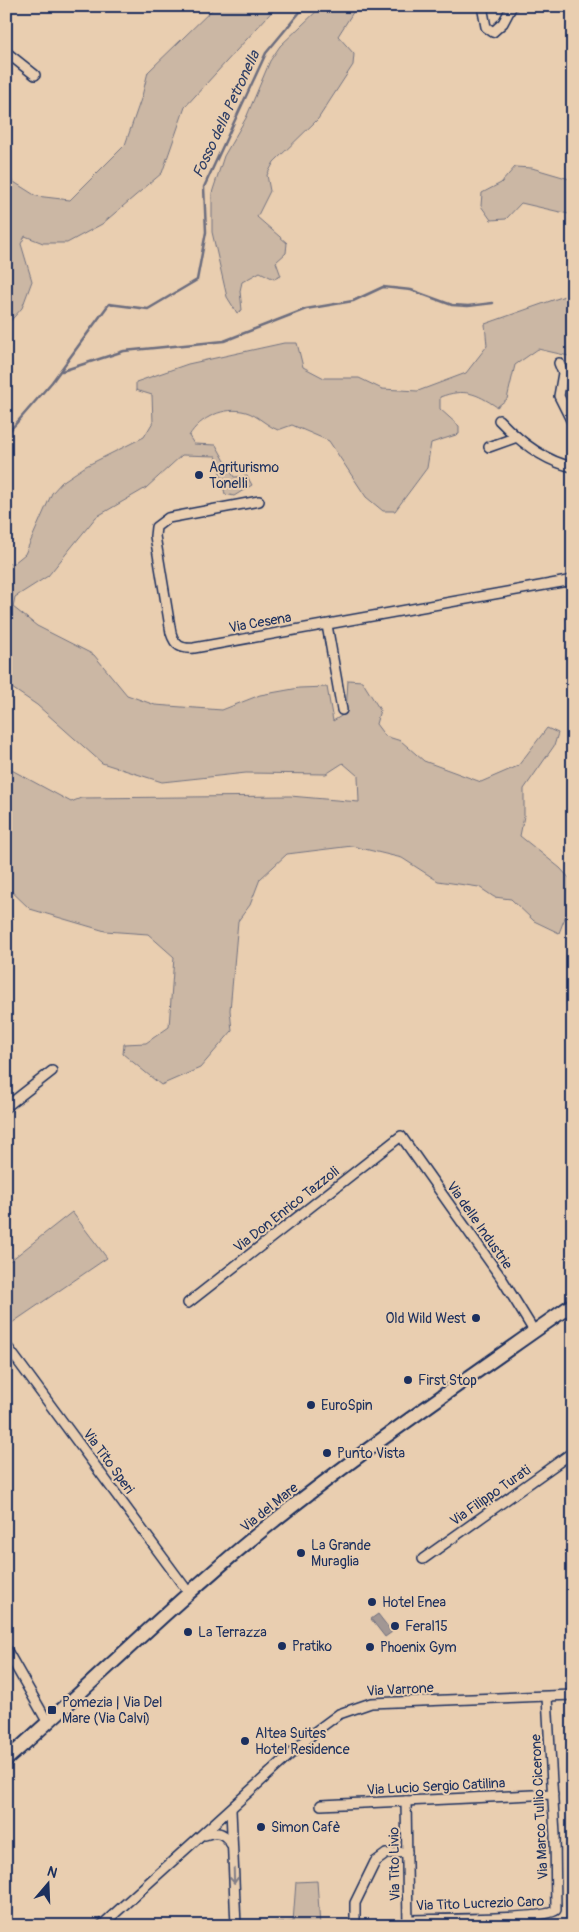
<svg xmlns="http://www.w3.org/2000/svg" width="579" height="1932" font-family="Pangolin,sans-serif">
  <style>
    .green { fill: #cbb7a4; stroke: #737381 }
    .water { fill: #a29794; stroke: #6c6d7e }
    .lines { fill: none; stroke-linecap: round; stroke-linejoin: round }
    .stream { stroke: #6c6d7e; stroke-width: 2.5 }
    .street-casing { stroke: #1b2f5e; stroke-width: 12 }
    .secondary-casing { stroke: #1b2f5e; stroke-width: 16 }
    .street { stroke: #e9ceb0; stroke-width: 9 }
    .secondary { stroke: #e9ceb0; stroke-width: 12 }
    .oneway { stroke: #827e87 }
    .poi-dot { fill: #1b2f5e; stroke: #e9ceb0; stroke-width: 2 }
    .labels { text-anchor: middle; stroke-width: 4; stroke-linejoin: round; paint-order: stroke }
    .poi-label { font-size: 14px; fill: #1b2f5e; stroke: #e9ceb0; text-anchor: start }
    .street-label { font-size: 14px; fill: #1b2f5e; stroke: #e9ceb0 }
    .water-label { font-size: 15px; font-style: italic; fill: #2f3f66; stroke: #e9ceb0 }
  </style>
  <rect width="100%" height="100%" fill="#e9ceb0"/>
  <filter id="ink" filterUnits="userSpaceOnUse"><feTurbulence type="fractalNoise" baseFrequency=".02" numOctaves="2"/><feDisplacementMap in="SourceGraphic" scale="10" xChannelSelector="R" yChannelSelector="G"/><feConvolveMatrix kernelMatrix="1 2 1 2 8 2 1 2 1" color-interpolation-filters="sRGB"/></filter>
  <g filter="url(#ink)">
    <!-- green -->
    <g class="green">
      <path d="M216,6h61l-92,101 -23,66 -60,51 -35,19h-24l-18,-7 -4,8 11,37 -10,27 -16,18v-149l30,19 34,4 55,-55 17,-49 6,-24z"/>
      <path d="M322,6h35l-19,30 16,18 -1,11 -35,54 -44,43 -7,13 3,16 -13,26 30,26 -1,10 -10,9 5,14 -7,3 -14,-7 -18,10 -2,9 2,19 -5,3 -10,-16 -15,-65v-39l12,-37 22,-38 24,-57 10,-15z"/>
      <path d="M515,167l17,1 41,12v35l-52,-12 -15,16 -15,1 -10,-14 1,-13 19,-10z"/>
      <path d="M573,293v64l-35,-8 -23,16 -8,34 -10,8c-21,-14 -33,-19 -57,-10v12l19,17v8l-28,9 -4,25 -32,43h-12l-17,-14 -37,-56 -37,-16 -14,5c-11,-4 -21,-15 -32,-18 -21,-6 -46,5 -57,24l5,8 22,1 18,32 13,-1 5,9 -18,11 -9,-2 -9,-38 -34,-1 -36,33 -50,29 -48,59 -33,21 -2,10 24,19 57,29 33,40 28,10 67,5 38,-15 39,-7 28,-1 6,34 13,-8 2,-33 14,1 18,29 -4,14 9,12 16,5 23,20 57,21 37,-16 29,-38 11,5 -4,13 -30,43v27l-4,20 40,32 13,14v15l-14,36 -25,-12 -23,-22 -17,-2 -15,-10 -41,-6 -36,-23 -50,-12 -65,8 -27,25 -10,26 -12,16 -8,89 2,21 -32,37 -39,17 -38,-31 1,-10 22,-1 23,-16 5,-70 -26,-23 -43,-3 -75,-22 -24,-23 4,-27 -4,-2v-90l65,35 10,-4 209,-2 69,6 -1,-26 -15,-13 -17,11 -80,-1 -84,9 -60,-19 -65,-58 -31,-21v-120l8,-1 11,-9 27,-61 10,-11 24,-16 58,-29 9,-15 -1,-27 -16,-5v-8l52,-18 96,-21h13l6,24 21,11h35l23,11 36,2 48,-18 21,-27 -2,-22z"/>
      <path d="M72,1212l35,46 -101,69v-63z"/>
      <path d="M317,1881l3,45h-79l52,-4 3,-40z"/>
    </g>
    <!-- water -->
    <path class="water" d="M378,1614l14,18 -7,5 -14,-18z"/>
    <g class="lines">
      <!-- stream -->
      <g class="stream">
        <path d="M62,371l62,-20 100,-10 82,-32 47,-8 30,-14 28,3 41,15 16,1 25,-3"/>
        <path d="M6,435l46,-53 57,-78 39,5 49,-29 9,-48 -2,-45 62,-134 39,-47"/>
      </g>
      <defs>
        <g id="street">
          <path d="M482,6l4,21 7,5 10,-9 9,-17"/>
          <path d="M6,52l29,23"/>
          <path d="M559,363l4,10 -4,23 14,28"/>
          <path d="M499,420c20,21 45,41 74,47"/>
          <path d="M489,447l28,-10"/>
          <path d="M259,501l-91,17 -12,9 -1,9 16,97c4,13 10,16 23,15l379,-68"/>
          <path d="M327,625l15,85"/>
          <path d="M6,1107l46,-36"/>
          <path d="M188,1303l213,-167 101,143 32,52"/>
          <path d="M6,1345l183,248"/>
          <path d="M423,1559l150,-107"/>
          <path d="M6,1649l42,74"/>
          <path d="M406,1801l2,125"/>
          <path d="M321,1805l232,-11"/>
          <path d="M231,1810l5,116"/>
          <path d="M205,1835c12,-5 20,-2 26,9"/>
          <path d="M408,1920c22,-1 138,0 148,-10l-1,-75 -8,-138"/>
          <path d="M101,1926l215,-195 23,-17 32,-11 202,-8"/>
          <path d="M355,1926v-23l20,-41 11,-8 21,-2"/>
        </g>
        <path id="secondary" d="M6,1760c85,-75 165,-155 253,-227 100,-81 208,-154 314,-229"/>
      </defs>
      <!-- street casing -->
      <use href="#street" class="street-casing"/>
      <!-- secondary casing -->
      <use href="#secondary" class="secondary-casing"/>
      <!-- street -->
      <use href="#street" class="street"/>
      <!-- secondary -->
      <use href="#secondary" class="secondary"/>
    </g>
    <!-- one-way arrows -->
    <defs><path id="oneway-shaft" d="M-6 0H5M1.5-3L5.5 0L1.5 3" fill="none" stroke-width="1.6" stroke-linecap="round" stroke-linejoin="round" transform="scale(1.25)"/></defs>
    <use class="oneway" href="#oneway-shaft" transform="translate(234 1876) rotate(88)"/>
  </g>
  <!-- markers -->
  <g class="poi-dot">
    <circle cx="199" cy="475" r="5"/>
    <circle cx="476" cy="1318" r="5"/>
    <circle cx="408" cy="1380" r="5"/>
    <circle cx="311" cy="1405" r="5"/>
    <circle cx="327" cy="1453" r="5"/>
    <circle cx="301" cy="1553" r="5"/>
    <circle cx="372" cy="1602" r="5"/>
    <circle cx="395" cy="1626" r="5"/>
    <circle cx="188" cy="1632" r="5"/>
    <circle cx="282" cy="1646" r="5"/>
    <circle cx="370" cy="1647" r="5"/>
    <rect x="47" y="1705" width="10" height="10" rx="2.5"/>
    <circle cx="245" cy="1741" r="5"/>
    <circle cx="261" cy="1827" r="5"/>
  </g>
  <g class="labels">
    <!-- poi labels -->
    <g class="poi-label">
      <text x="209" y="472">Agriturismo<tspan x="209" dy="16">Tonelli</tspan></text>
      <text x="466" y="1323" text-anchor="end">Old Wild West</text>
      <text x="418" y="1385">First Stop</text>
      <text x="321" y="1410">EuroSpin</text>
      <text x="337" y="1458">Punto Vista</text>
      <text x="311" y="1550">La Grande<tspan x="311" dy="16">Muraglia</tspan></text>
      <text x="382" y="1607">Hotel Enea</text>
      <text x="405" y="1631">Feral15</text>
      <text x="198" y="1637">La Terrazza</text>
      <text x="292" y="1651">Pratiko</text>
      <text x="380" y="1652">Phoenix Gym</text>
      <text x="62" y="1707">Pomezia | Via Del<tspan x="62" dy="16">Mare (Via Calvi)</tspan></text>
      <text x="255" y="1738">Altea Suites<tspan x="255" dy="16">Hotel Residence</tspan></text>
      <text x="271" y="1832">Simon Cafè</text>
    </g>
    <!-- street labels -->
    <g class="street-label">
      <text transform="translate(260 622) rotate(-10)" y="5">Via Cesena</text>
      <text transform="translate(286 1209) rotate(-38)" y="5">Via Don Enrico Tazzoli</text>
      <text transform="translate(480 1225) rotate(55)" y="5">Via delle Industrie</text>
      <text transform="translate(109 1461) rotate(54)" y="5">Via Tito Speri</text>
      <text transform="translate(490 1495) rotate(-35)" y="5">Via Filippo Turati</text>
      <text transform="translate(269 1507) rotate(-39)" y="5">Via del Mare</text>
      <text transform="translate(400 1689) rotate(-3)" y="5">Via Varrone</text>
      <text transform="translate(436 1786) rotate(-3)" y="5">Via Lucio Sergio Catilina</text>
      <text transform="translate(539 1807) rotate(-93)" y="5">Via Marco Tullio Cicerone</text>
      <text transform="translate(394 1864) rotate(-91)" y="5">Via Tito Livio</text>
      <text transform="translate(480 1903) rotate(-2)" y="5">Via Tito Lucrezio Caro</text>
    </g>
    <!-- water labels -->
    <g class="water-label">
      <text transform="translate(226 114) rotate(-65)" y="5">Fosso della Petronella</text>
    </g>
  </g>
  <!-- margin -->
  <rect width="579" height="1932" fill="none" stroke="#e9ceb0" stroke-width="25"/>
  <rect x="12" y="12" width="554" height="1907" fill="none" stroke="#1b2f5e" stroke-width="2" filter="url(#ink)"/>
  <!-- north arrow -->
  <g transform="translate(48 1884) rotate(19)" stroke="#e9ceb0" stroke-width="4" paint-order="stroke">
  <path d="M0-4L9 19L0 12L-9 19Z" fill="#1b2f5e"/>
  <text y="-8" font-size="14" font-weight="bold" text-anchor="middle" fill="#1b2f5e">N</text>
  </g>
</svg>
